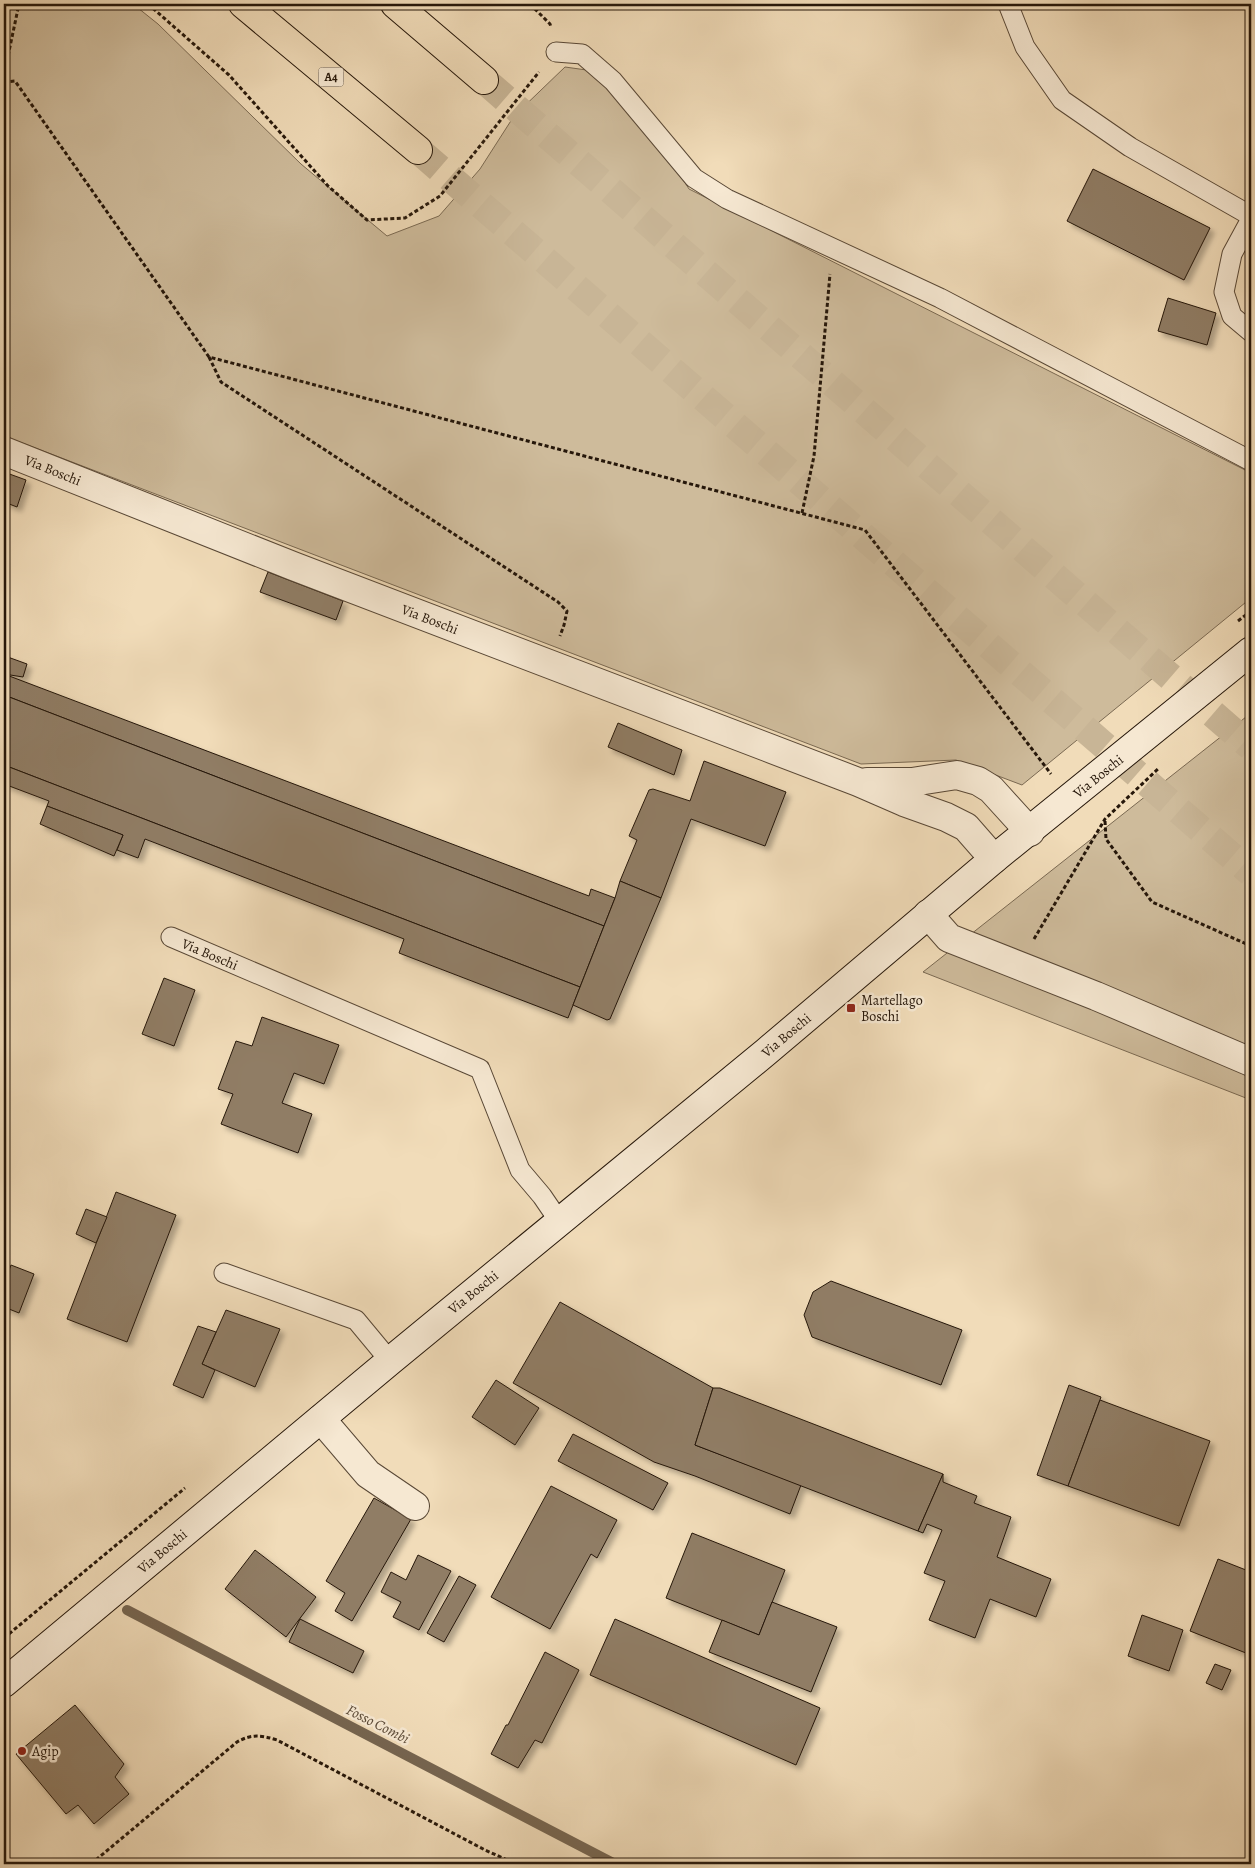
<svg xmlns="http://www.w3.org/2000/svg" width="1255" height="1868" font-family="Alegreya,serif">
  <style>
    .green { fill: #cebb9b; stroke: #7a6952 }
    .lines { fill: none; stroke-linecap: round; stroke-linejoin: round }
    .stream { stroke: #766550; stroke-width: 10 }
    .building { fill: #907d65; stroke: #26170a; filter: url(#shadow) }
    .motorway-tunnel { stroke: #c8b596; stroke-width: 28; stroke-dasharray: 28 14; stroke-linecap: butt }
    .service-casing { stroke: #594836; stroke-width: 21 }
    .minor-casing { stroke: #594836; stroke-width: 30 }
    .secondary-casing { stroke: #26170a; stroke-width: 30 }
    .motorway-casing { stroke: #26170a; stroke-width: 30 }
    .path { stroke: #26170a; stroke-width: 3; stroke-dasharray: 4 2.5; stroke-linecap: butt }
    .service { stroke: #f6e8d2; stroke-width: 19 }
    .minor { stroke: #f6e8d2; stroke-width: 28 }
    .secondary { stroke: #f6e8d2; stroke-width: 28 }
    .motorway { stroke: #f1dcb9; stroke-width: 28 }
    .poi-dot { fill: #8f2418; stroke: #f6e8d2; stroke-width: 2 }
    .labels { text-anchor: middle; stroke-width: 5; stroke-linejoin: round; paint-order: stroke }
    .shield { fill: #f6e8d2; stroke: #645646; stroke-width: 1 }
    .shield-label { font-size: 12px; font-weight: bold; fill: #26170a }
    .street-label { font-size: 14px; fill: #26170a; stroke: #f6e8d2 }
    .poi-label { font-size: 14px; fill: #26170a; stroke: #f6e8d2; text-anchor: start }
    .water-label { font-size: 15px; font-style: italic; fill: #5c4b38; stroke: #f6e8d2 }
  </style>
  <defs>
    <filter id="shadow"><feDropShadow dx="4.5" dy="4.5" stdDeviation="2.5" flood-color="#0004"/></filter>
  </defs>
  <rect width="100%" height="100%" fill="#f1dcb9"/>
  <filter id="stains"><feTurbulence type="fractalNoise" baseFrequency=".004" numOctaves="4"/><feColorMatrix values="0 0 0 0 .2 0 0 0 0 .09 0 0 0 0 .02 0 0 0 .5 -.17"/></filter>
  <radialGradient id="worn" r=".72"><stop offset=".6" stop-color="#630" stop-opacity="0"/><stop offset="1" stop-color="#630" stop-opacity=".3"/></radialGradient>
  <!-- green -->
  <g class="green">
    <path d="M4,4h129l25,20 143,140 86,72 52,-20 41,-47 34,-53 51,-49 36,5 41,42 47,75 562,284v125l-229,187 -66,-25 -95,4 -857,-328z"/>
    <path d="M1251,713v387l-328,-128z"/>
  </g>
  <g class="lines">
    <!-- stream -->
    <path class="stream" d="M127,1610l488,254"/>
  </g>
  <!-- building -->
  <g class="building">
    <path d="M1093,169l117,59 -26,52 -117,-59z"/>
    <path d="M1168,298l48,15 -9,32 -49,-14z"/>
    <path d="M4,472l22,8 -9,27 -13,-5z"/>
    <path d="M268,572l75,29 -7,19 -76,-28z"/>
    <path d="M5,656l22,8 -4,13 -19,-3z"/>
    <path d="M4,674l585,222 2,-7 24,9 -11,28 -600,-231z"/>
    <path d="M4,695l600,231 -24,61 -576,-222z"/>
    <path d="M618,723l64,27 -8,25 -66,-28z"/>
    <path d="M704,761l82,31 -21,54 -74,-27 -30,79 -41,-17 17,-41 -8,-4 20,-46 4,-1 37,12z"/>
    <path d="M4,765l576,222 -12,31 -169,-65 5,-14 -259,-100 -7,19 -21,-8 6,-15 -76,-29 2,-5 -45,-17z"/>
    <path d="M47,806l76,29 -9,21 -74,-32z"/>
    <path d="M620,881l41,17 -51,121 -3,1 -34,-15 42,-107z"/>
    <path d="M164,978l31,12 -21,56 -32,-12z"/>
    <path d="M262,1017l77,28 -15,39 -30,-11 -12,30 30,11 -14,39 -77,-29 12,-30 -15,-5 18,-48 16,5z"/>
    <path d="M116,1192l60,23 -49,127 -60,-23z"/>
    <path d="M86,1209l21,8 -11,26 -20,-9z"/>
    <path d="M11,1265l23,9 -15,39 -15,-6v-23z"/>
    <path d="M831,1281l131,49 -21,55 -129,-48 -8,-22 9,-23z"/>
    <path d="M560,1302l153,86 -18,57 106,40 -11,29 -95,-38 -41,-14 -141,-79z"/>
    <path d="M226,1310l54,19 -25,58 -53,-23z"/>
    <path d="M198,1326l18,6 -14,32 13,6 -12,28 -30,-13z"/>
    <path d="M496,1380l43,28 -24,37 -43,-28z"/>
    <path d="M1069,1385l32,12 -33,89 -31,-11z"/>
    <path d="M713,1388h7l223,86 -25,57 -223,-86z"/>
    <path d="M1100,1400l110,41 -31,85 -111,-40z"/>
    <path d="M573,1434l95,49 -15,27 -95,-49z"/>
    <path d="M943,1474v8l34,14 -3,7 37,14 -14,40 54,22 -15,38 -46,-18 -15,39 -46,-18 16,-39 -21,-8 18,-43 -15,-6 -4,9 -5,-2z"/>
    <path d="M551,1486l66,34 -20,38 -6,-4 -41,75 -59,-32z"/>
    <path d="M374,1498l37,21 -59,102 -17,-10 10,-18 -19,-12z"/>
    <path d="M692,1533l93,37 -26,65 -93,-37z"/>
    <path d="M255,1550l61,47 -30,40 -61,-48z"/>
    <path d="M418,1555l33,16 -32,59 -26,-13 8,-15 -20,-10 10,-20 15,8z"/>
    <path d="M1218,1559l33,13v83l-61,-24z"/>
    <path d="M459,1576l17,9 -32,57 -17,-9z"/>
    <path d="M772,1602l65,25 -26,65 -102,-40 13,-32 37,15z"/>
    <path d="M1142,1615l41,15 -14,41 -41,-15z"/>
    <path d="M300,1619l64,32 -11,22 -64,-31z"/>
    <path d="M615,1619l205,89 -24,57 -206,-90z"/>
    <path d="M545,1652l34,18 -37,73 -7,-3 -17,28 -27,-14 15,-29h2z"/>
    <path d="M1215,1664l16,6 -9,20 -16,-7z"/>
    <path d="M75,1705l49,59 -9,13 14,17 -35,30 -16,-19 -12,9 -50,-60z"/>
  </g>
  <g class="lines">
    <!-- motorway-tunnel -->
    <g class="motorway-tunnel">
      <path d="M484,80l767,667"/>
      <path d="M418,150l833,723"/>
    </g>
    <defs>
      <g id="service">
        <path d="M1008,4l17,43 37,53 68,47 121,69"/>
        <path d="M556,52l26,2 31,27 81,97 33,21 213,99 311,163"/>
        <path d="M1251,219l-19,35 -8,38 8,24 19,16"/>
        <path d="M171,937l309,132 40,101 22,26 17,25"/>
        <path d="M224,1273l132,47 34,41"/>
      </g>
      <g id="minor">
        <path d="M4,451l289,115 565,216 46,20 42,15 20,10 28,32"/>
        <path d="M867,782h45l45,-7 21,6 13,8 39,43"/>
        <path d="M928,914l21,24 147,58 155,66"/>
        <path d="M321,1419l47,55 47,32"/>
      </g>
      <path id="secondary" d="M4,1683l386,-322 376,-309 228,-193 257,-208"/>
      <g id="motorway">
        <path d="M243,4l175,146"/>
        <path d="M395,4l89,76"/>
      </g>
    </defs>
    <!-- service casing -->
    <use href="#service" class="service-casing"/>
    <!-- minor casing -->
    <use href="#minor" class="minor-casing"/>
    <!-- secondary casing -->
    <use href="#secondary" class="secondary-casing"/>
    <!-- motorway casing -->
    <use href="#motorway" class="motorway-casing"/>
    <!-- path -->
    <g class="path">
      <path d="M148,4l81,71 99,111 39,34 38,-2 35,-22 99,-124"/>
      <path d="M530,4l20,20 1,3"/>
      <path d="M4,75l15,-71"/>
      <path d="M4,82l11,-1 194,276 656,173 186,244"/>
      <path d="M209,357l12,25 337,220 9,9 -3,14 -4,11"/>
      <path d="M802,513l12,-57 16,-182"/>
      <path d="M1238,621l13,-10"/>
      <path d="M1105,821l1,18 46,63 99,44"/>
      <path d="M1034,939l71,-120 54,-51"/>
      <path d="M4,1638l181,-150"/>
      <path d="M91,1864l146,-122c14,-8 24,-7 40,-2l208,110 31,14"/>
    </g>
    <!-- service -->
    <use href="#service" class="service"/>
    <!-- minor -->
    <use href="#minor" class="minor"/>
    <!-- secondary -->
    <use href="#secondary" class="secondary"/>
    <!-- motorway -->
    <use href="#motorway" class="motorway"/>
  </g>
  <!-- markers -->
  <g class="poi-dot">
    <rect x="846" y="1003" width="10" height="10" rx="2.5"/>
    <circle cx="22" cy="1751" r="5"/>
  </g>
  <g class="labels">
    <!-- shield labels -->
    <rect class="shield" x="318.5" y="67.5" width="25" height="19" rx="4"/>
    <g class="shield-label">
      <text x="331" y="81">A4</text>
    </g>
    <!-- street labels -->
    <g class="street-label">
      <text transform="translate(53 470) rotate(22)" y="5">Via Boschi</text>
      <text transform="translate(430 619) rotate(21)" y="5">Via Boschi</text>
      <text transform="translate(1098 776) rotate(-39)" y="5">Via Boschi</text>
      <text transform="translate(210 954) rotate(23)" y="5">Via Boschi</text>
      <text transform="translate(786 1035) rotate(-40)" y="5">Via Boschi</text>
      <text transform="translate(473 1292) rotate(-39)" y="5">Via Boschi</text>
      <text transform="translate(162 1551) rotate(-40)" y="5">Via Boschi</text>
    </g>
    <!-- poi labels -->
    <g class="poi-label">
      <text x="861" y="1005">Martellago<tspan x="861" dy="16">Boschi</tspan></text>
      <text x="32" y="1756">Agip</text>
    </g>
    <!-- water labels -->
    <g class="water-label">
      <text transform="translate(378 1724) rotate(27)" y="5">Fosso Combi</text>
    </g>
  </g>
  <!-- margin -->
  <rect width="1255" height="1868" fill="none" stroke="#f1dcb9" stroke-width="20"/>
  <rect x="5" y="5" width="1245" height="1858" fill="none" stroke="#26170a" stroke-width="2.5"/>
  <rect x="10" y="10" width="1235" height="1848" fill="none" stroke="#26170a"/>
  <rect width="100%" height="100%" filter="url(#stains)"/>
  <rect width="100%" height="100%" fill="url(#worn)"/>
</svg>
